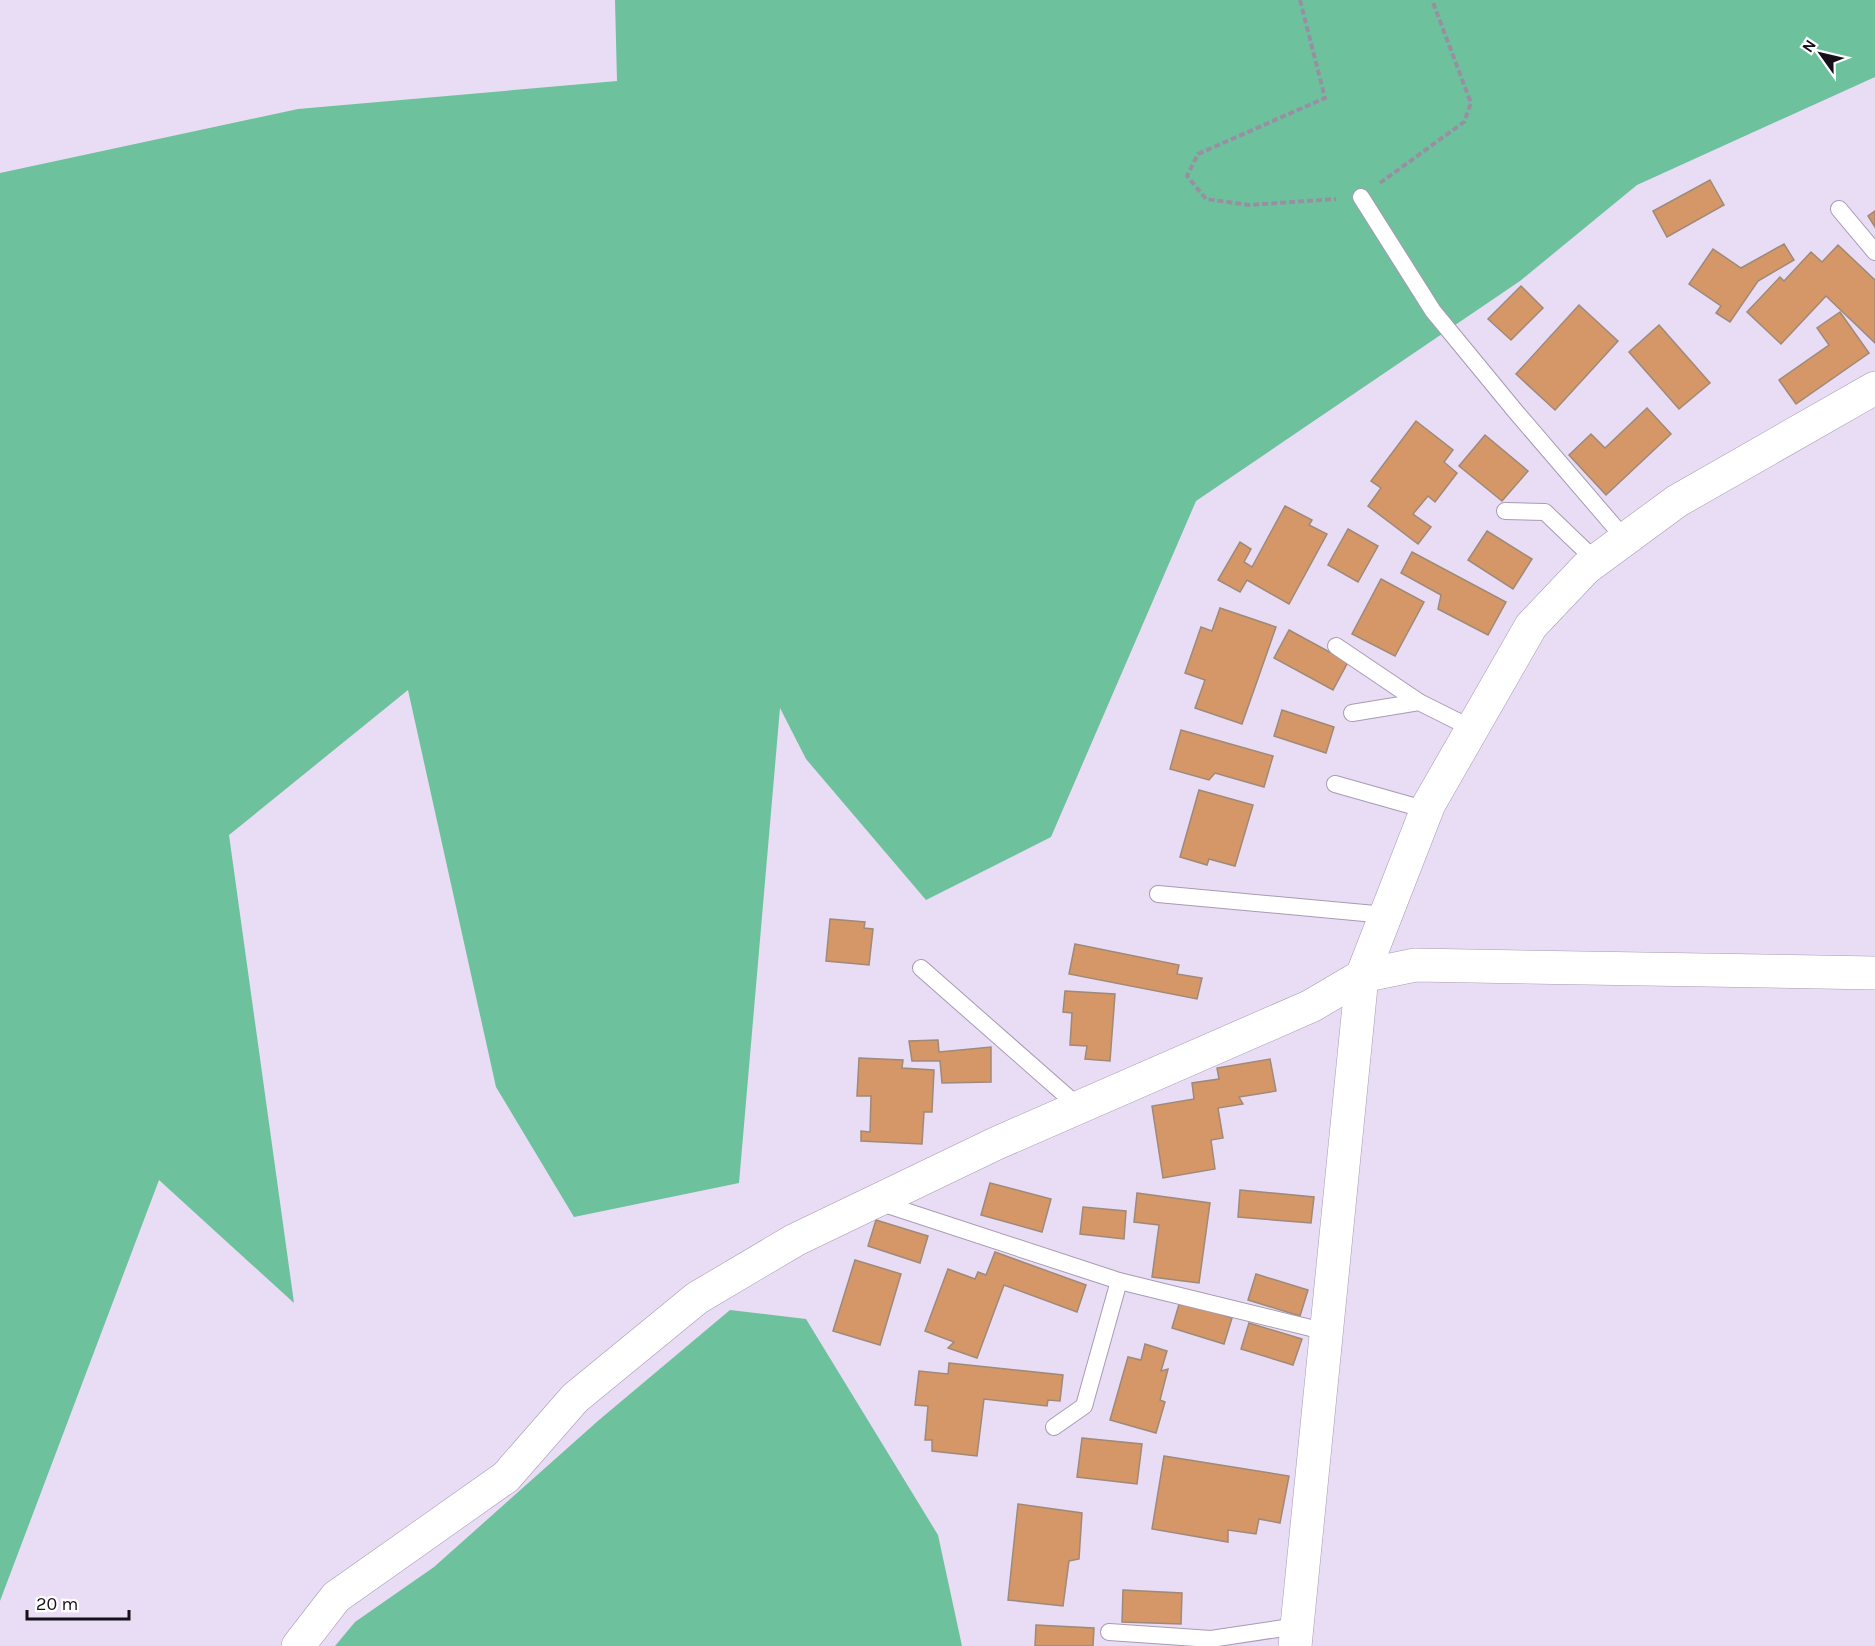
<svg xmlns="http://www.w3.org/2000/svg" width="1875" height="1646" font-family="Karla,sans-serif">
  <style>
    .forest { fill: #6ec19d }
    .building { fill: #d59767; stroke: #9f8978; stroke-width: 1.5 }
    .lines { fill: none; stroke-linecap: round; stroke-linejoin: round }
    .service-casing { stroke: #a79bb2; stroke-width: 18 }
    .minor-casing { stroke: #a79bb2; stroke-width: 34 }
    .path { stroke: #998fa2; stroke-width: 4; stroke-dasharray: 6 3; stroke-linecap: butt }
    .service { stroke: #fff; stroke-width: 16 }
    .minor { stroke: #fff; stroke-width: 33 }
  </style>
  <rect width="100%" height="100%" fill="#e9dcf5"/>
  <!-- forest -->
  <g class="forest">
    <path d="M615,0h1260v77l-238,108 -117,96 -324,220 -145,336 -125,63 -120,-141 -26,-51 -41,475 -165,34 -78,-130 -88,-397 -179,145 65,468 -135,-123 -159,421v-1428l298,-64 319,-28z"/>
    <path d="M730,1310l76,9 132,216 24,111h-627l20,-24 79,-55 165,-147z"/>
  </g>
  <!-- building -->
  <g class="building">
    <path d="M1710,180l14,25 -57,32 -14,-26z"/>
    <path d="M1875,211v16l-7,-11z"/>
    <path d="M1784,244l10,16 -36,21 -28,41 -14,-9 5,-7 -32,-22 24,-35 28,19z"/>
    <path d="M1838,245l37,35v63l-49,-47 -45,48 -34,-32 33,-35 4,4 27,-29 11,10z"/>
    <path d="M1521,286l22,22 -32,32 -23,-21z"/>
    <path d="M1579,305l39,36 -63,69 -39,-36z"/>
    <path d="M1840,312l29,41 -73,51 -17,-24 50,-35 -12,-17z"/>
    <path d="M1659,325l51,58 -31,26 -50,-57z"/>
    <path d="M1647,408l24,26 -65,61 -37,-40 22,-21 14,14z"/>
    <path d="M1416,421l37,29 -9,12 13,11 -22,29 -7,-6 -15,18 18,13 -13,17 -50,-38 13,-18 -10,-7z"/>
    <path d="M1485,435l43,36 -26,30 -43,-35z"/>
    <path d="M1285,506l27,14 -3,5 18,9 -38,70 -42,-24 -7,12 -22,-12 22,-38 11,7 -7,13 8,5z"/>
    <path d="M1348,529l30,17 -20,36 -30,-17z"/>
    <path d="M1487,531l45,28 -19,30 -45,-29z"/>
    <path d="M1412,552l94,50 -18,33 -50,-26 3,-14 -40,-22z"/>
    <path d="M1381,579l43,23 -29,54 -43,-22z"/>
    <path d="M1220,608l56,19 -34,97 -47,-16 10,-28 -20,-7 16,-46 11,4z"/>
    <path d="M1289,630l59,32 -15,28 -59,-32z"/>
    <path d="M1282,710l52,17 -8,26 -52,-17z"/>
    <path d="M1181,730l92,26 -9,31 -49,-14 -6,7 -39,-11z"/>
    <path d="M1199,790l54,15 -18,61 -26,-7 -2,6 -27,-8z"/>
    <path d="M830,919l35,3 -1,6 9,1 -4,36 -43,-4z"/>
    <path d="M1075,944l104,21 -2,9 25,4 -5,21 -128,-25z"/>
    <path d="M1065,991l50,3 -5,67 -25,-2 2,-13 -17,-1 2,-32 -9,-1z"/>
    <path d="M938,1040l1,12 52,-5v35l-49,1 -2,-22h-28l-3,-20z"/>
    <path d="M859,1058l44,2 -1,8 32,2 -2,42h-8l-2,32 -61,-3v-10l9,1 1,-36h-14z"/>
    <path d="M1270,1059l6,32 -37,6 4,7 -25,4 5,30 -12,2 4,29 -52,9 -11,-72 42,-7 -2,-16 27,-4 -2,-11z"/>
    <path d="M990,1183l61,16 -9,33 -61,-17z"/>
    <path d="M1240,1190l74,7 -3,26 -73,-6z"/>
    <path d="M1137,1193l73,10 -11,80 -47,-6 7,-52 -25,-3z"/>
    <path d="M1083,1207l43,4 -2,28 -44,-5z"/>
    <path d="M876,1220l52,16 -8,27 -52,-17z"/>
    <path d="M995,1252l91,33 -9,27 -73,-27 -27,73 -29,-10 6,-6 -29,-11 23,-62 27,10 3,-7 8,3z"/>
    <path d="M855,1260l46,14 -21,71 -47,-14z"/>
    <path d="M1256,1274l52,16 -8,26 -52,-16z"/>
    <path d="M1180,1301l52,17 -8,26 -52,-16z"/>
    <path d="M1249,1323l53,16 -9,26 -52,-16z"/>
    <path d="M1145,1344l22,7 -6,20 7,-2 -8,31 5,2 -9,31 -46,-13 18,-63 13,3z"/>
    <path d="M949,1363l114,12 -3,26 -12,-1 -1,6 -63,-7 -7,57 -45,-5v-11h-7l3,-34 -13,-1 4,-34 29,3z"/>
    <path d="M1082,1438l60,6 -5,40 -60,-7z"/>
    <path d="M1164,1456l125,20 -9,47 -21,-4 -3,15 -28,-4v12l-76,-13z"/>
    <path d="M1018,1504l64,9 -3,46 -10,2 -6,45 -55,-6z"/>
    <path d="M1123,1590l59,3 -1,31 -59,-2z"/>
    <path d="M1036,1625l58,3 -1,18h-58z"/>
  </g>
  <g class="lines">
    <defs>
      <g id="service">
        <path d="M1361,197l72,114 83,101 109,127"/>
        <path d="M1839,209l36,43"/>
        <path d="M1505,511l40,1 50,48"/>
        <path d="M1336,646l83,56"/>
        <path d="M1352,713l67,-11 54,27"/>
        <path d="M1335,784l92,26"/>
        <path d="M1158,894l228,21"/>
        <path d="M921,968l158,139"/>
        <path d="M878,1202l241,79"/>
        <path d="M1054,1427l30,-21 35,-125 208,51"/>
        <path d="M1109,1632l102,7 86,-13"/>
      </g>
      <g id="minor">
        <path d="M298,1646l38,-49 170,-120 69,-79 122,-100 98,-58 202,-97 314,-137 51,-30 53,-11 460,8"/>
        <path d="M1295,1646l67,-670 67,-172 102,-178 55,-58 91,-67 198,-113"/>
      </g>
    </defs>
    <!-- service casing -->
    <use href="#service" class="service-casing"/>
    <!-- minor casing -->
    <use href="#minor" class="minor-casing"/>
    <!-- path -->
    <g class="path">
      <path d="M1300,0l25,98 -127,56 -11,22 19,23 43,6 87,-6"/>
      <path d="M1380,183l84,-61 7,-19 -39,-103"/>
    </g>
    <!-- service -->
    <use href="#service" class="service"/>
    <!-- minor -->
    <use href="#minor" class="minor"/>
  </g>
  <!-- north arrow -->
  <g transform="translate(1821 54) rotate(304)" stroke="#ffffff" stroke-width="4.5" paint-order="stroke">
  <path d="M0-4.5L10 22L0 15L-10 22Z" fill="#151019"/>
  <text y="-9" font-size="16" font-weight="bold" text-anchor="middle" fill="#151019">N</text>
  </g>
  <!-- scale -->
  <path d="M27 1610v9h102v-9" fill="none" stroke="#151019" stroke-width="3"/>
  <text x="36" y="1610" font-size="18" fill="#151019" stroke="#ffffff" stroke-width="4.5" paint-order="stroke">20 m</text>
</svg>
